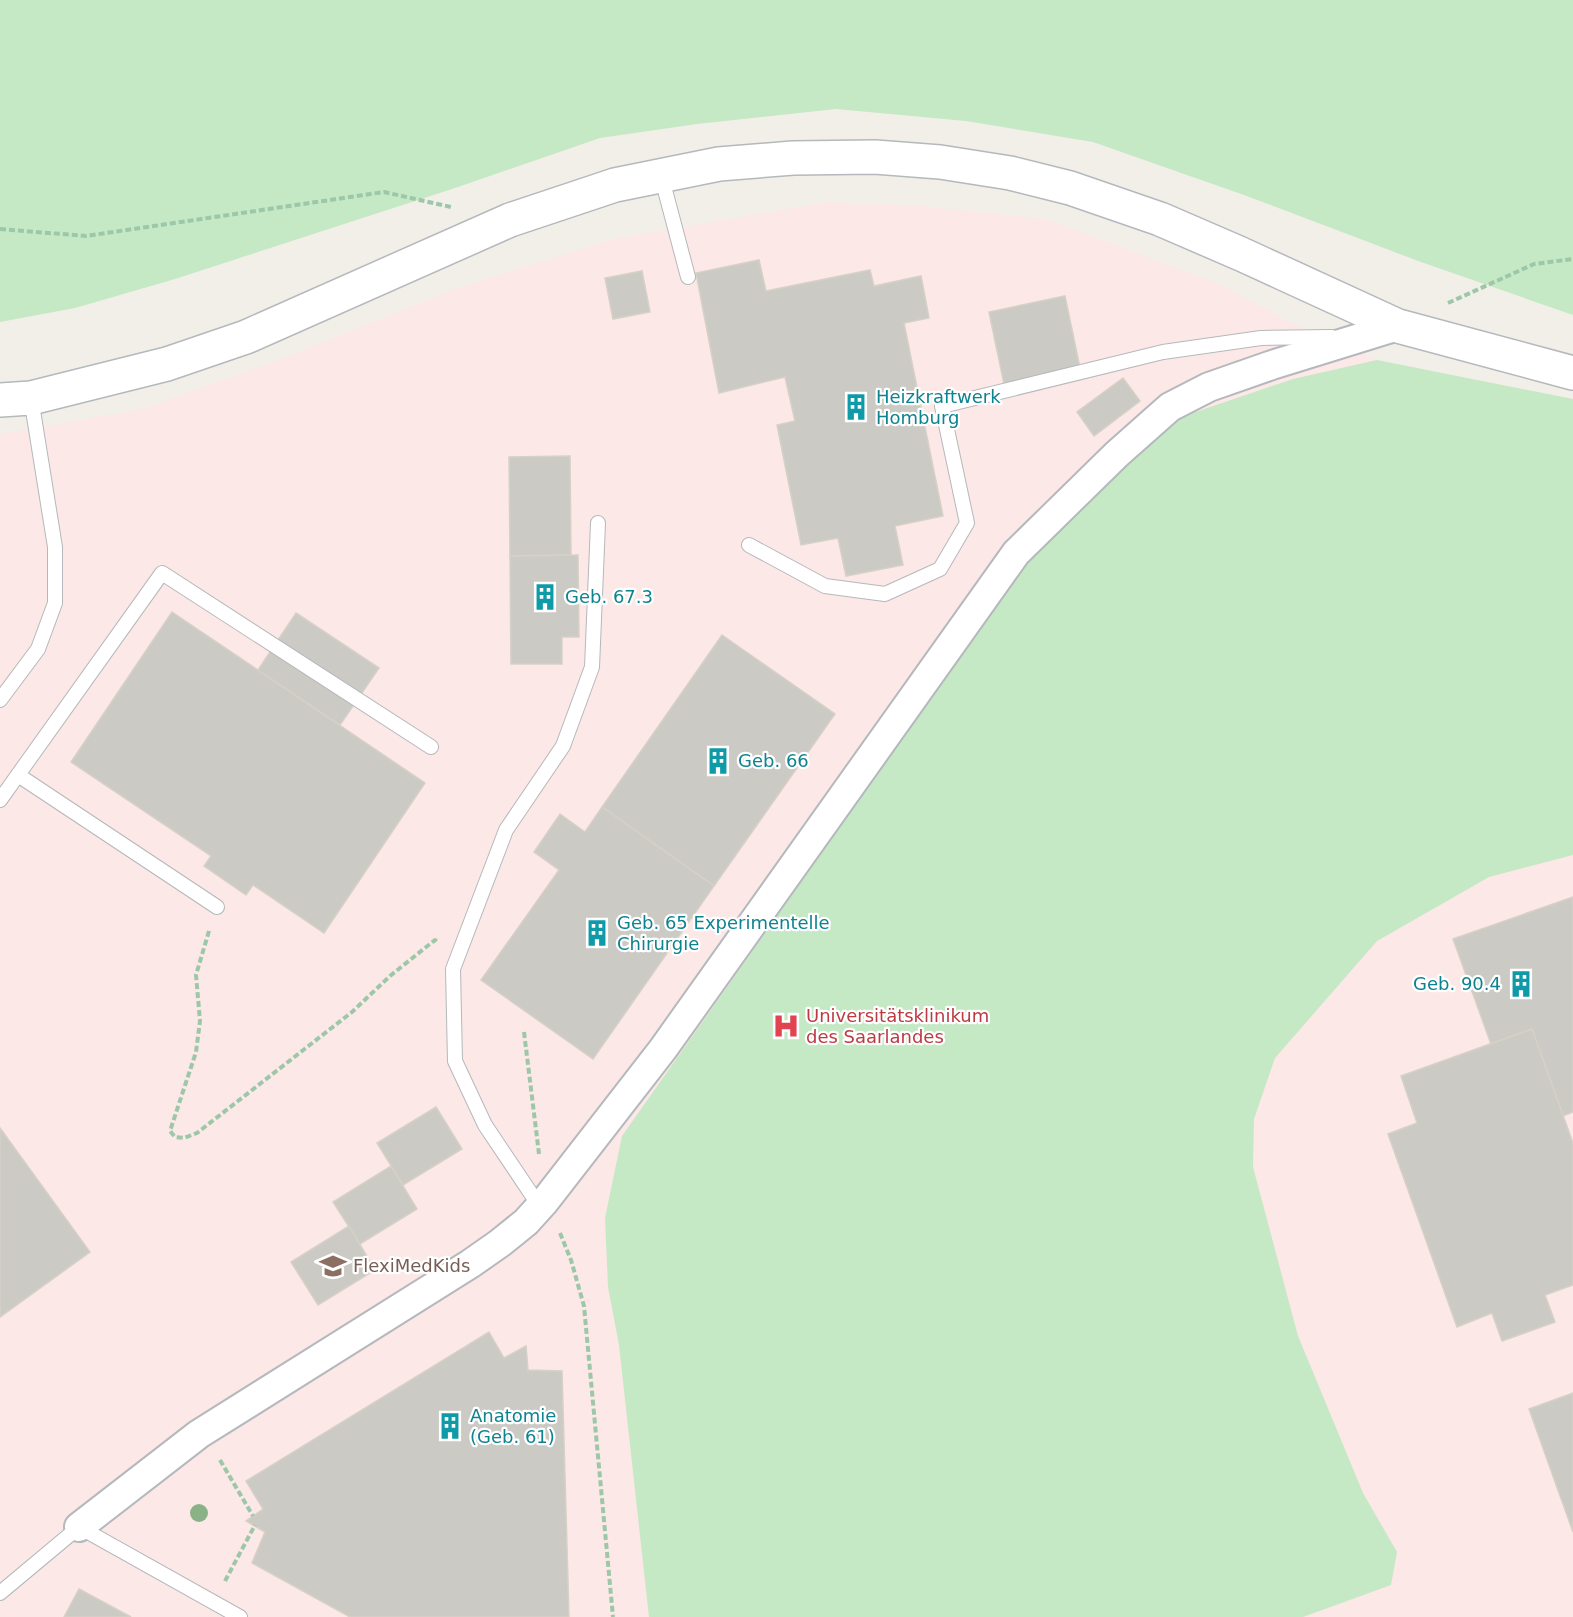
<svg xmlns="http://www.w3.org/2000/svg" width="1573" height="1617" font-family="'DejaVu Sans',sans-serif">
  <style>
    .medical { fill: #fce8e6 }
    .green { fill: #c5e8c5 }
    .building { fill: #cccac5; stroke: #d6d1c6; stroke-width: 1.5 }
    .lines { fill: none; stroke-linecap: round; stroke-linejoin: round }
    .service-casing { stroke: #b5b8bc; stroke-width: 16 }
    .minor-casing { stroke: #b5b8bc; stroke-width: 32 }
    .tertiary-casing { stroke: #b5b8bc; stroke-width: 36 }
    .path { stroke: #9cc7a9; stroke-width: 4; stroke-dasharray: 6 3; stroke-linecap: butt }
    .service { stroke: #fff; stroke-width: 14 }
    .minor { stroke: #fff; stroke-width: 28 }
    .tertiary { stroke: #fff; stroke-width: 33 }
    .tree { fill: #89b387 }
    .labels { text-anchor: middle; stroke-width: 4.5; stroke-linejoin: round; paint-order: stroke }
    .culture-label { font-size: 18px; fill: #0d838f; stroke: #fff; text-anchor: start }
    .health-label { font-size: 18px; fill: #be3a42; stroke: #fff; text-anchor: start }
    .education-label { font-size: 18px; fill: #785e54; stroke: #fff; text-anchor: start }
  </style>
  <rect width="100%" height="100%" fill="#f1efe8"/>
  <!-- medical -->
  <path class="medical" d="M827,202l95,4 127,14 170,64 69,37 89,39 196,39v1218h-1573v-1183l142,-25 144,-52 171,-69 157,-49z"/>
  <!-- green -->
  <g class="green">
    <path d="M0,0h1573v315l-152,-53 -177,-67 -151,-53 -127,-21 -130,-12 -139,15 -97,14 -145,50 -280,91 -100,29 -75,14z"/>
    <path d="M1377,360l196,39v456l-84,22 -112,64 -102,117 -21,61 -1,48 45,169 65,157 34,59 -6,33 -88,32h-654l-30,-272 -11,-58 -3,-69 17,-82 407,-577 149,-141 115,-39z"/>
  </g>
  <!-- building -->
  <g class="building">
    <path d="M759,260l7,31 104,-21 4,16 47,-10 8,42 -25,5 39,193 -48,10 8,39 -57,11 -8,-38 -37,7 -24,-120 18,-4 -10,-44 -66,16 -23,-120z"/>
    <path d="M642,271l8,41 -37,7 -8,-41z"/>
    <path d="M1065,296l15,72 -76,16 -15,-72z"/>
    <path d="M1123,378l17,23 -46,35 -17,-24z"/>
    <path d="M570,456l1,99 -61,1 -1,-99z"/>
    <path d="M578,555l1,82h-17v27h-51l-1,-108z"/>
    <path d="M172,612l253,171 -101,150 -71,-48 -7,10 -42,-29 7,-10 -140,-94z"/>
    <path d="M296,613l83,55 -39,57 -82,-55z"/>
    <path d="M722,635l113,79 -121,172 -112,-79z"/>
    <path d="M602,807l112,79 -121,173 -112,-79 78,-110 -25,-18 26,-38 25,18z"/>
    <path d="M1573,897v215l-10,4 -31,-87 -41,15 -38,-105z"/>
    <path d="M1532,1029l41,114v142l-28,10 10,27 -53,19 -10,-28 -35,14 -69,-193 29,-11 -16,-47z"/>
    <path d="M436,1107l26,42 -59,36 -26,-42z"/>
    <path d="M0,1128l90,124 -90,65z"/>
    <path d="M391,1166l26,43 -57,35 -27,-42z"/>
    <path d="M349,1226l26,44 -57,35 -27,-43z"/>
    <path d="M489,1332l15,26 22,-12 2,24 34,1 7,246h-219l-98,-54 13,-31 -19,-11 17,-12 -17,-28z"/>
    <path d="M1573,1393v139l-44,-123z"/>
    <path d="M79,1589l52,28h-67z"/>
  </g>
  <g class="lines">
    <defs>
      <g id="service">
        <path d="M661,175l27,102"/>
        <path d="M749,545l76,41 60,8 55,-25 27,-46 -25,-117 221,-54 98,-14 71,-1"/>
        <path d="M0,700l38,-51 17,-46v-56l-24,-149"/>
        <path d="M18,775l199,132"/>
        <path d="M0,800l162,-227 269,174"/>
        <path d="M540,1207l-55,-82 -30,-64 -2,-92 53,-139 57,-84 29,-79 6,-144"/>
        <path d="M0,1593l79,-66 161,90"/>
      </g>
      <path id="minor" d="M79,1527l120,-93 271,-170 30,-21 26,-21 19,-21 118,-152 353,-496 101,-99 53,-47 39,-20 63,-22 126,-39"/>
      <path id="tertiary" d="M0,400l31,-2 136,-34 79,-27 264,-117 105,-35 104,-21 74,-6 82,-1 65,5 70,11 60,15 90,31 81,35 157,72 175,47"/>
    </defs>
    <!-- service casing -->
    <use href="#service" class="service-casing"/>
    <!-- minor casing -->
    <use href="#minor" class="minor-casing"/>
    <!-- tertiary casing -->
    <use href="#tertiary" class="tertiary-casing"/>
    <!-- path -->
    <g class="path">
      <path d="M0,229l86,7 298,-44 67,15"/>
      <path d="M1448,303l86,-39 39,-5"/>
      <path d="M209,931l-13,44 4,46 -4,31 -26,79 5,6 9,1 13,-5 155,-121 38,-36 45,-36 2,2"/>
      <path d="M524,1032l15,122"/>
      <path d="M560,1233l11,27 13,46 29,311"/>
      <path d="M220,1460l33,56"/>
      <path d="M225,1581l30,-56"/>
    </g>
    <!-- service -->
    <use href="#service" class="service"/>
    <!-- minor -->
    <use href="#minor" class="minor"/>
    <!-- tertiary -->
    <use href="#tertiary" class="tertiary"/>
  </g>
  <!-- trees -->
  <circle class="tree" cx="199" cy="1513" r="9"/>
  <!-- icons -->
  <defs>
    <symbol id="building-bare" viewBox="-9 -9 18 18"><path d="M-4-6H4V6H1V3H-1V6H-4ZM-2.5-4.3h1.7v1.8h-1.7ZM.8-4.3h1.7v1.8H.8ZM-2.5-1h1.7V.8h-1.7ZM.8-1h1.7V.8H.8Z" fill="#0f9aa8" stroke="#fff" stroke-width="2.5" paint-order="stroke"/></symbol>
    <symbol id="hospital-bare" viewBox="-9 -9 18 18"><path d="M-5-5h3v3.5h4V-5h3V5h-3V1.5h-4V5h-3Z" fill="#e0444e" stroke="#fff" stroke-width="2.5" paint-order="stroke"/></symbol>
    <symbol id="school-bare" viewBox="-9 -9 18 18"><path d="M0-5L7-2L0 1L-7-2ZM-4 1L0 2.5L4 1V4Q0 6-4 4Z" fill="#8d6e63" stroke="#fff" stroke-width="2.5" paint-order="stroke"/></symbol>
  </defs>
  <g fill-rule="evenodd">
    <use href="#building-bare" x="837" y="388" width="38" height="38"/>
    <use href="#building-bare" x="526" y="578" width="38" height="38"/>
    <use href="#building-bare" x="699" y="742" width="38" height="38"/>
    <use href="#building-bare" x="578" y="914" width="38" height="38"/>
    <use href="#building-bare" x="1502" y="965" width="38" height="38"/>
    <use href="#hospital-bare" x="767" y="1007" width="38" height="38"/>
    <use href="#school-bare" x="314" y="1247" width="38" height="38"/>
    <use href="#building-bare" x="431" y="1407" width="38" height="38"/>
  </g>
  <g class="labels">
    <!-- culture labels -->
    <g class="culture-label">
      <text x="876" y="403">Heizkraftwerk<tspan x="876" dy="21">Homburg</tspan></text>
      <text x="565" y="603">Geb. 67.3</text>
      <text x="738" y="767">Geb. 66</text>
      <text x="617" y="929">Geb. 65 Experimentelle<tspan x="617" dy="21">Chirurgie</tspan></text>
      <text x="1501" y="990" text-anchor="end">Geb. 90.4</text>
      <text x="470" y="1422">Anatomie<tspan x="470" dy="21">(Geb. 61)</tspan></text>
    </g>
    <!-- health labels -->
    <g class="health-label">
      <text x="806" y="1022">Universitätsklinikum<tspan x="806" dy="21">des Saarlandes</tspan></text>
    </g>
    <!-- education labels -->
    <g class="education-label">
      <text x="353" y="1272">FlexiMedKids</text>
    </g>
  </g>
</svg>
